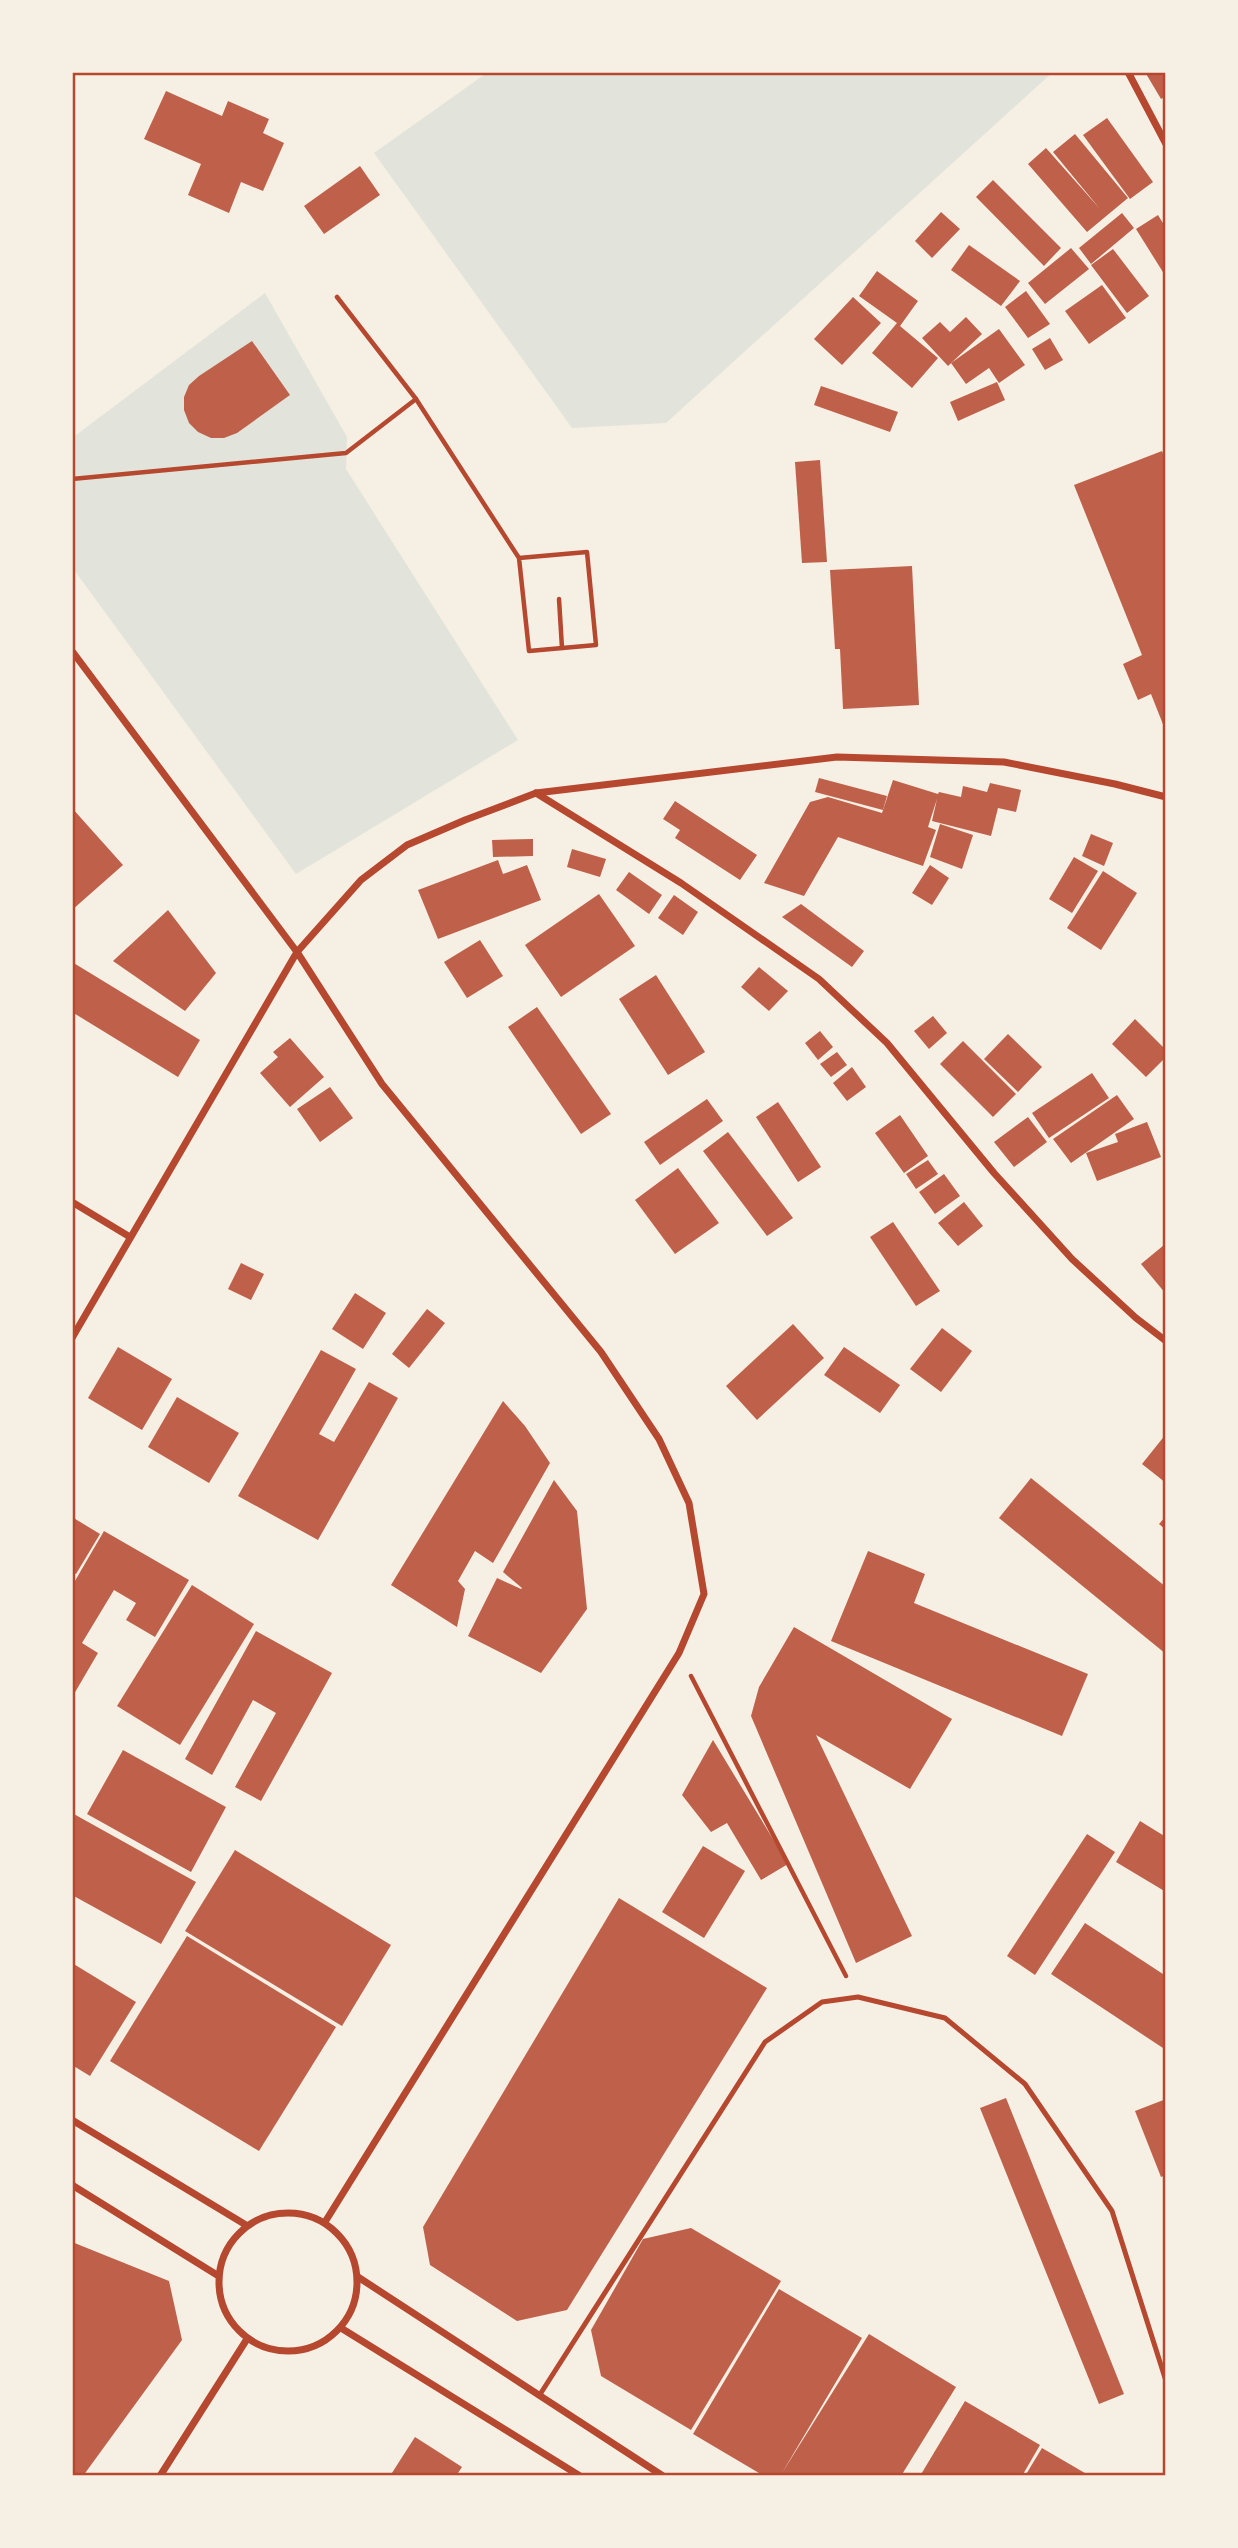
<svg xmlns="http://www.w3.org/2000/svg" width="1238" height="2548" font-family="'IBM Plex Serif',serif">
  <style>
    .green { fill: #e2e4dc }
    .building { fill: #bf614a }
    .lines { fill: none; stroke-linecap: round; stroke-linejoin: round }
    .path { stroke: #b5482f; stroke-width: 4.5 }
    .service { stroke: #b5482f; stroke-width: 5 }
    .minor { stroke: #b5482f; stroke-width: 7 }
    .neatline { fill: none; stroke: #b5482f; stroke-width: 2.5 }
  </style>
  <rect width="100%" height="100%" fill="#f6efe4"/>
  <!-- green -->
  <g class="green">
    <path d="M488,72h565l-387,351 -94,5 -198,-275z"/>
    <path d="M265,293l82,144 -1,32 172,271 -222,134 -224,-307v-129z"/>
  </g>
  <!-- building -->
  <g class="building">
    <path d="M1145,72h21v24l-5,3z"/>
    <path d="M166,91l56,25 6,-15 41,18 -6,14 21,10 -21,48 -22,-9 -12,31 -41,-18 13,-31 -57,-25z"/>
    <path d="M1107,118l46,64 -23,17 -47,-64z"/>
    <path d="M1075,134l53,64 -41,34 -59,-68 18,-16 54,61 -47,-57z"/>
    <path d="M360,166l20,29 -56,39 -20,-28z"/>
    <path d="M993,180l68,68 -17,18 -68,-69z"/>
    <path d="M941,212l19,17 -28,29 -17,-17z"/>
    <path d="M1122,213l12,15 -43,36 -12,-16z"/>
    <path d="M1158,215l8,13v49l-30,-48z"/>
    <path d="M969,245l51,36 -19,25 -50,-36z"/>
    <path d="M1071,248l18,21 -44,35 -17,-21z"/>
    <path d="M1113,249l36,47 -22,17 -36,-48z"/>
    <path d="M877,271l41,30 -18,25 38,32 -26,30 -40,-35 25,-30 -38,-27z"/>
    <path d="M1102,285l24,33 -37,26 -24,-33z"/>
    <path d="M1026,291l24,33 -22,14 -23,-31z"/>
    <path d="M853,297l28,26 -39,42 -28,-26z"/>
    <path d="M966,317l16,17 -34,32 -26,-28 18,-16 10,10z"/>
    <path d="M999,329l26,36 -26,18 -10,-15 -23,16 -15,-21z"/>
    <path d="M1050,338l13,22 -18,10 -13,-21z"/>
    <path d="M252,341l38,54 -53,38 -13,5h-13l-13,-6 -9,-9 -5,-13v-13l5,-12 10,-9z"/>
    <path d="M997,382l8,18 -47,21 -8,-19z"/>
    <path d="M821,386l77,26 -8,20 -76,-27z"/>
    <path d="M1162,451l4,10v271l-15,-38 -13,6 -15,-36 19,-9 -68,-170z"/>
    <path d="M820,460l7,102 -25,1 -7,-101z"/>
    <path d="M912,566l7,139 -76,4 -3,-60h-5l-5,-79z"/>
    <path d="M819,778l68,18 -4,14 -68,-18z"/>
    <path d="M893,780l45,14 1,-2 22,5 2,-11 24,6 3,-9 31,7 -5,22 -18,-4 -7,28 -59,-15 5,-22 -9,28 8,3 -13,36 -85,-29 -34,59 -40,-13 46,-81 18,-5 54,16z"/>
    <path d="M675,801l82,54 -17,25 -65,-42 5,-8 -17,-11z"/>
    <path d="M72,808l51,57 -51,45z"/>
    <path d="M940,824l33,11 -11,34 -32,-12z"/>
    <path d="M1091,834l22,9 -9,23 -22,-10z"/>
    <path d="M533,839v17l-40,1 -1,-17z"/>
    <path d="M572,849l34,10 -6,18 -33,-10z"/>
    <path d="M1074,857l24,14 -26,42 -23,-14z"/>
    <path d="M498,860l5,14 24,-9 14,35 -103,39 -20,-49z"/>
    <path d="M930,865l19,13 -17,27 -20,-12z"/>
    <path d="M1103,871l34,22 -36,57 -34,-22z"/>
    <path d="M629,872l33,23 -13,19 -33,-24z"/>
    <path d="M599,894l36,52 -74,51 -36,-52z"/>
    <path d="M674,895l24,17 -15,23 -25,-17z"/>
    <path d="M801,904l63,47 -12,16 -70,-50z"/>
    <path d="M168,910l48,63 -31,38 -72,-50z"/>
    <path d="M480,940l23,36 -36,22 -23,-36z"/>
    <path d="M72,962l128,78 -22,37 -106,-65z"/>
    <path d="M759,967l29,24 -19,20 -28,-24z"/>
    <path d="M656,975l49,77 -37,23 -49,-76z"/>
    <path d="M537,1007l74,107 -30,20 -73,-107z"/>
    <path d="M933,1016l14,17 -18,16 -15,-18z"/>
    <path d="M1135,1019l31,31v7l-20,20 -34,-33z"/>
    <path d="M820,1031l13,16 -15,13 -13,-17z"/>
    <path d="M1008,1034l34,33 -24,25 -34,-33z"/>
    <path d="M290,1038l34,39 -34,30 -30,-34 18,-16 -5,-5z"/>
    <path d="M963,1041l53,53 -23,23 -53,-53z"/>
    <path d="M837,1052l10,13 -16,12 -11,-13z"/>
    <path d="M852,1067l14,20 -19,14 -14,-18z"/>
    <path d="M1092,1073l17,25 -60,40 -17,-25z"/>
    <path d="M330,1087l23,31 -33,24 -23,-33z"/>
    <path d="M1117,1095l17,24 -63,44 -18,-24z"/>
    <path d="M707,1099l16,22 -63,44 -16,-23z"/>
    <path d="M778,1102l43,65 -23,15 -42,-65z"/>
    <path d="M900,1115l28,41 -24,17 -29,-40z"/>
    <path d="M1028,1117l19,25 -33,25 -20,-25z"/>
    <path d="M1147,1122l14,35 -64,24 -11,-28 32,-11 -3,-8z"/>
    <path d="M728,1132l65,86 -26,18 -64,-85z"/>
    <path d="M928,1160l10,14 -22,15 -10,-15z"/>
    <path d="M678,1168l41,55 -44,31 -40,-54z"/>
    <path d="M944,1174l16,22 -25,18 -16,-22z"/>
    <path d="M964,1202l19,24 -25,20 -20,-23z"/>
    <path d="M893,1222l47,69 -24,15 -46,-69z"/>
    <path d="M1164,1245l2,2v47l-25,-30z"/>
    <path d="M241,1263l23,11 -13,26 -23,-11z"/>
    <path d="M355,1293l31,20 -23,36 -31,-20z"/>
    <path d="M427,1309l18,14 -36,45 -17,-14z"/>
    <path d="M793,1324l31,34 -67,62 -31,-34z"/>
    <path d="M942,1328l30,23 -31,41 -31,-23z"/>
    <path d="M118,1347l54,32 -30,51 -54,-32z"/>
    <path d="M844,1347l56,38 -20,28 -56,-38z"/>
    <path d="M321,1350l35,19 -37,65 15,8 35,-60 29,16 -80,142 -80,-44z"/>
    <path d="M177,1397l62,36 -30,50 -61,-36z"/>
    <path d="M503,1401l22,25 25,37 -57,100 -18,-12 -17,30 7,8 -8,38 -66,-42z"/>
    <path d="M1166,1434v49l-24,-19z"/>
    <path d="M1031,1478l135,109v67l-167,-136z"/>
    <path d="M554,1480l23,31 10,98 -46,64 -73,-37 29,-58 24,11 1,-1 -19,-16z"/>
    <path d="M1166,1516v14l-7,-6z"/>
    <path d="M72,1517l28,17 -24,40 -4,-2z"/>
    <path d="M104,1531l85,49 -34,57 -29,-17 10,-17 -22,-13 -32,53 16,10 -24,41 -2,-2v-106z"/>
    <path d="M868,1551l57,23 -11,29 174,71 -26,62 -231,-95z"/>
    <path d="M192,1585l62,39 -74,121 -63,-39z"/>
    <path d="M794,1627l158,92 -42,70 -94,-54 96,201 -56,27 -105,-247 8,-29z"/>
    <path d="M256,1631l76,42 -71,128 -26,-14 41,-74 -23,-13 -41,75 -27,-16z"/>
    <path d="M713,1740l75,124 -27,16 -34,-57 -16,9 -29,-37z"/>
    <path d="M123,1750l103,57 -35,65 -104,-58z"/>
    <path d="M72,1813l124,69 -35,62 -89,-49z"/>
    <path d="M1140,1821l26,16v55l-50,-30z"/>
    <path d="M1087,1834l28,18 -80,123 -28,-19z"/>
    <path d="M703,1846l42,25 -41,67 -42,-26z"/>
    <path d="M235,1850l156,95 -49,81 -157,-95z"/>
    <path d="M619,1898l148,90 -200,322 -50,11 -87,-56 -7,-38z"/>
    <path d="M1085,1923l81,53v74l-115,-76z"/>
    <path d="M187,1936l149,91 -77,124 -149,-90z"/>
    <path d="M72,1963l64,39 -46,74 -18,-11z"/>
    <path d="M1006,2098l118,296 -25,10 -119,-296z"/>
    <path d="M1166,2099v76l-5,2 -26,-66z"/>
    <path d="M691,2228l90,53 -90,149 -90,-54 -10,-46 52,-91z"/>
    <path d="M72,2242l97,39 13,59 -99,136h-11z"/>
    <path d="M779,2289l83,49 -80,135 87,-139 87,53 -55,89h-137l-71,-42z"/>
    <path d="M965,2401l75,44 -18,31h-102z"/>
    <path d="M415,2437l47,30 -6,9h-66z"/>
    <path d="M1042,2448l48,28h-65z"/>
  </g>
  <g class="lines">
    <!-- path -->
    <g class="path">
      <path d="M337,297l79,102 103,159 10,93 67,-6 -9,-93 -68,6"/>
      <path d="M72,479l274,-26 70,-54"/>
      <path d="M559,599l3,49"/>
      <path d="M691,1676l155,300"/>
    </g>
    <!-- service -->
    <path class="service" d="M539,2396l226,-354 57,-40 36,-5 87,21 80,66 87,127 54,170"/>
    <!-- minor -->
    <g class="minor">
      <path d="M1128,72l38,72"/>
      <path d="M72,651l225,301 85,132 219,268 58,87 30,64 15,91 -25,59 -354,569"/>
      <path d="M536,793l145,90 138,96 68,64 107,130 78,86 64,59 30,23"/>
      <path d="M72,1202l58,35"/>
      <path d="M72,1338l225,-386 64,-72 46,-35 58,-25 71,-27 301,-36 167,5 111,22 51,13"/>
      <path d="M72,2120l174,105"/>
      <path d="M72,2185l145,90"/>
      <circle cx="288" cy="2282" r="69"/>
      <path d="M358,2277l305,199"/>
      <path d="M341,2328l239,148"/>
      <path d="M160,2476l87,-137"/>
    </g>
  </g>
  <!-- border -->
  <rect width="1238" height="2548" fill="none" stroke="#f6efe4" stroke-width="147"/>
  <rect x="74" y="74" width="1090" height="2400" class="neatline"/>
</svg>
